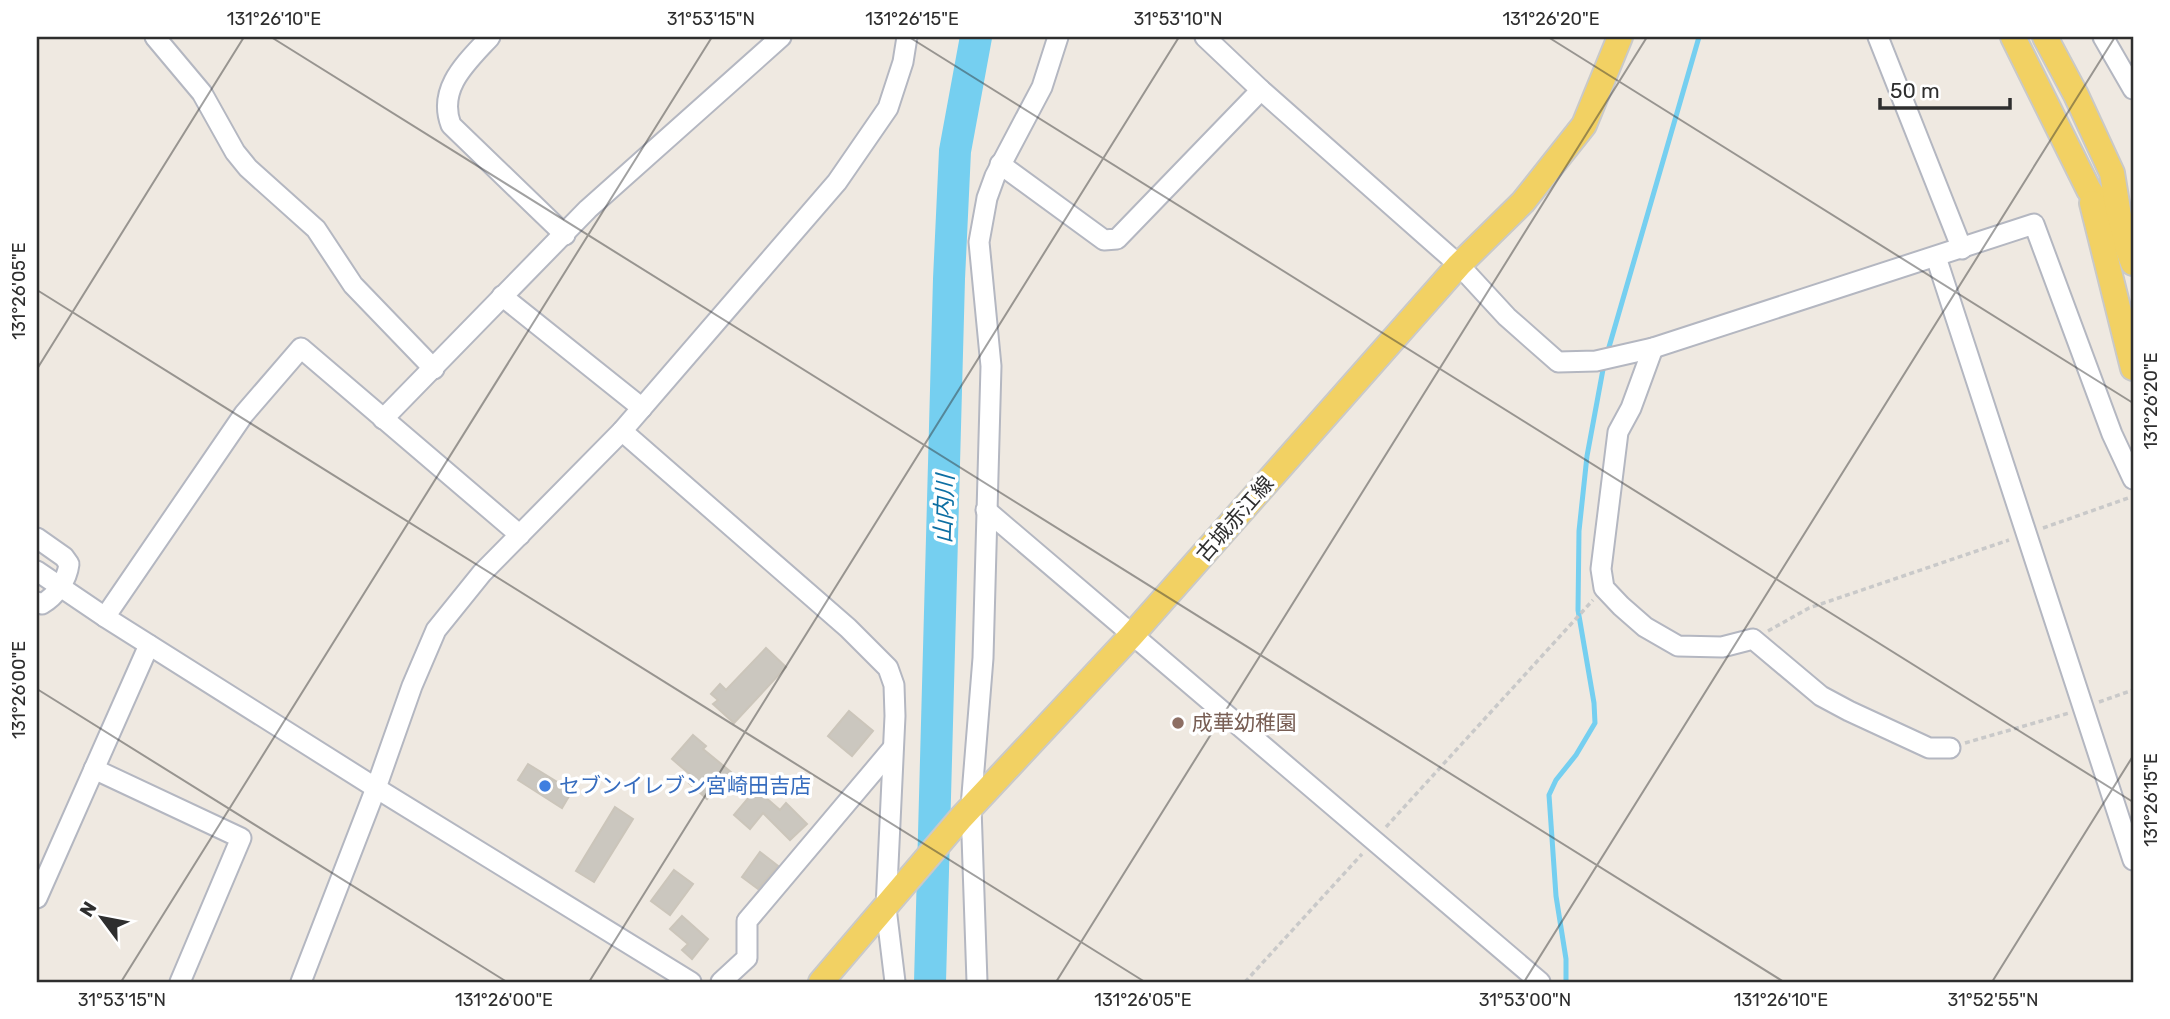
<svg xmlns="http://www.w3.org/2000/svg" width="2170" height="1019" font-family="Rubik,'Noto Sans JP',sans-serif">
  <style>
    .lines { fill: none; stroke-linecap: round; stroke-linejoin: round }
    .stream { stroke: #75cff0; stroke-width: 5 }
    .river { stroke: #75cff0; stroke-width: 32 }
    .building { fill: #cbc7bf; stroke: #cbc5ba; stroke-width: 2 }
    .minor-casing { stroke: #b4b7c1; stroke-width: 23 }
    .major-casing { stroke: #c9c9c9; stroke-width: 28 }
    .path { stroke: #c9c9c9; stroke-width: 3.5; stroke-dasharray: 5 3.5; stroke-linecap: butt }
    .minor { stroke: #fff; stroke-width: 19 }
    .major { stroke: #f2d163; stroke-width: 24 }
    .ticks { fill: none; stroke: #2e2e2e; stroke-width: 2; stroke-opacity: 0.45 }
    .education-dot { fill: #8d6e63; stroke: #fff; stroke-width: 2.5 }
    .shop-dot { fill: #3f7fe0; stroke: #fff; stroke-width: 2.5 }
    .labels { text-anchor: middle; stroke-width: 7; stroke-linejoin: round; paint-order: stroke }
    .street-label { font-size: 21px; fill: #2e2e2e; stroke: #fff }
    .education-label { font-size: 21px; fill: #785e54; stroke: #fff; text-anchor: start }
    .shop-label { font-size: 21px; fill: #366cbe; stroke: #fff; text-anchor: start }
    .water-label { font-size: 23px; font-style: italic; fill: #0d6fa3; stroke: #fff }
    .neatline { fill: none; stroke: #2e2e2e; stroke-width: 2.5 }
    .ticks-label { font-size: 18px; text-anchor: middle; fill: #2e2e2e }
  </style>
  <rect width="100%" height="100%" fill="#efe9e1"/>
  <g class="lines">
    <!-- stream -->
    <g class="stream">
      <path d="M1607,354l92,-317"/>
      <path d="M1566,982v-23l-10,-63 -7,-101 7,-15 20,-25 19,-32 -1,-20 -16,-93 1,-79 8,-75 17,-92"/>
    </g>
    <!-- river -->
    <path class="river" d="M930,982l19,-703 6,-128 21,-114"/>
  </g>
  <!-- building -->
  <g class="building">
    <path d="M766,648l20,19 -52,56 -21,-19 5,-4 -7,-6 9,-10 6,6z"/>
    <path d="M849,711l24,20 -21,25 -24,-20z"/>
    <path d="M693,735l13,11 -3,3 28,23 -24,27 -18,-16 4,-6 -21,-18z"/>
    <path d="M528,764l44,27 -10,17 -44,-28z"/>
    <path d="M756,789l24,21 6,-7 21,21 -17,16 -27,-27 -13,16 -16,-14z"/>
    <path d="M615,807l18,12 -39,63 -18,-11z"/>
    <path d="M760,852l18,14 -20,23 -16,-12z"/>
    <path d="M674,870l19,14 -23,31 -19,-14z"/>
    <path d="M682,916l26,23 -16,20 -10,-9 6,-6 -18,-15z"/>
  </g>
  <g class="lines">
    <defs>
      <g id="minor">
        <path d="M155,37l47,56 33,59 13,16 68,61 37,56 81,84"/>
        <path d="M490,37c-23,25 -53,51 -39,88l114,110"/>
        <path d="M1205,37l56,53 198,175 48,52 51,45 38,-1 57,-13 381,-124 78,210 21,45"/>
        <path d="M1878,37l84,212"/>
        <path d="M2103,37l30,52"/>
        <path d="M1000,164l104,76 13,-1 144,-149"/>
        <path d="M1936,257l197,603"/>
        <path d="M502,296l140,112"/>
        <path d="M1653,348l-22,60 -13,24 -17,137 3,19 17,18 24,21 33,19 44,1 31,-8 68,57 28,15 80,37h21"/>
        <path d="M383,419l205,-210 193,-172"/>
        <path d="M622,431l226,197 40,40 6,17 1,31 -9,192 9,74"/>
        <path d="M986,510l554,472"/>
        <path d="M37,538l27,19 5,7c-2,16 -13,32 -27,40l-5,-2"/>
        <path d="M37,571l68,46 271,171 315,194"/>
        <path d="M105,617l139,-203 57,-66 219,187"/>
        <path d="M94,769l147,69 -61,144"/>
        <path d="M37,898l112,-253"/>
        <path d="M301,982l75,-194 36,-102 24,-56 46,-57 140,-142 215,-249 51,-74 15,-46 4,-25"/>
        <path d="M721,982l26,-24v-37l146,-173"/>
        <path d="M977,982l-6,-175 12,-149 8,-292 -12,-124 8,-44 8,-22 47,-89 16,-50"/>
      </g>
      <g id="major">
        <path d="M2013,37l76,153 31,40"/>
        <path d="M2045,37l31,58 36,78 10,61 11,29"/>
        <path d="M2092,203l41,165"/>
        <path d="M821,982l140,-164 171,-183 327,-370 64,-63 61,-77 36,-88"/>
      </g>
    </defs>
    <!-- minor casing -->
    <use href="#minor" class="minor-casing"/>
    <!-- major casing -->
    <use href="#major" class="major-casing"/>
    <!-- path -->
    <g class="path">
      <path d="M2043,528l88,-31"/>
      <path d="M1768,631l41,-23 200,-68"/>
      <path d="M2099,702l34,-12"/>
      <path d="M1965,743l104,-30"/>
      <path d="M1386,827l207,-227"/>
      <path d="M1245,982l117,-128"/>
    </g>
    <!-- minor -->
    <use href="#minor" class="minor"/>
    <!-- major -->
    <use href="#major" class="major"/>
  </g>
  <!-- ticks -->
  <path class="ticks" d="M271,37l1513,945M909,37l1224,765M1548,37l585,366M37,290l1108,692M37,369l207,-332M37,689l470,293M121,982l591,-945M589,982l590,-945M1056,982l591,-945M1524,982l591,-945M1992,982l141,-226"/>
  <!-- markers -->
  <circle class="education-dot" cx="1178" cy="723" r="7"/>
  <circle class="shop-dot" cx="545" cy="786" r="7"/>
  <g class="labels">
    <!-- street labels -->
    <g class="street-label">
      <text transform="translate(1235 519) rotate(-49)" y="7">古城赤江線</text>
    </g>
    <!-- education labels -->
    <g class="education-label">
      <text x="1192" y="730">成華幼稚園</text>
    </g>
    <!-- shop labels -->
    <g class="shop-label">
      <text x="559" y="793">セブンイレブン宮崎田吉店</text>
    </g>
    <!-- water labels -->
    <g class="water-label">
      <text transform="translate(944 509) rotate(-88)" y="8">山内川</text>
    </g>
  </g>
  <!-- border -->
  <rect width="2170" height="1019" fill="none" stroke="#ffffff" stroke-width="77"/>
  <!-- north arrow -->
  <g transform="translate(102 918) rotate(302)" stroke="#ffffff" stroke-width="5" paint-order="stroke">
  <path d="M0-5L12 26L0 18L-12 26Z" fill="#2e2e2e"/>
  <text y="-10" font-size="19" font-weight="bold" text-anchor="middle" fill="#2e2e2e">N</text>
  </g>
  <!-- scale -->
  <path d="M1880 98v10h130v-10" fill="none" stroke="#2e2e2e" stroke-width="3.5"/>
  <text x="1890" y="98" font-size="21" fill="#2e2e2e" stroke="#ffffff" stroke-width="5" paint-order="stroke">50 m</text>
  <rect x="38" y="38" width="2094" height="943" class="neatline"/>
  <g class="ticks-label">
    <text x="274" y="25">131°26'10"E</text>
    <text x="711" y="25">31°53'15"N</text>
    <text x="912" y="25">131°26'15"E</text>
    <text x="1178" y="25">31°53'10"N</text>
    <text x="1551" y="25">131°26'20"E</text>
    <text transform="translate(19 291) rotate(-90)" y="6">131°26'05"E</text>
    <text transform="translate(2151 401) rotate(-90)" y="6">131°26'20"E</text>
    <text transform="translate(19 690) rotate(-90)" y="6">131°26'00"E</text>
    <text transform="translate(2151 800) rotate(-90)" y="6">131°26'15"E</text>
    <text x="122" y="1006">31°53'15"N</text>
    <text x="504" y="1006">131°26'00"E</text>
    <text x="1143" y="1006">131°26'05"E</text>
    <text x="1525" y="1006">31°53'00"N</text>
    <text x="1781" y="1006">131°26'10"E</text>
    <text x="1993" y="1006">31°52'55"N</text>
  </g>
</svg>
